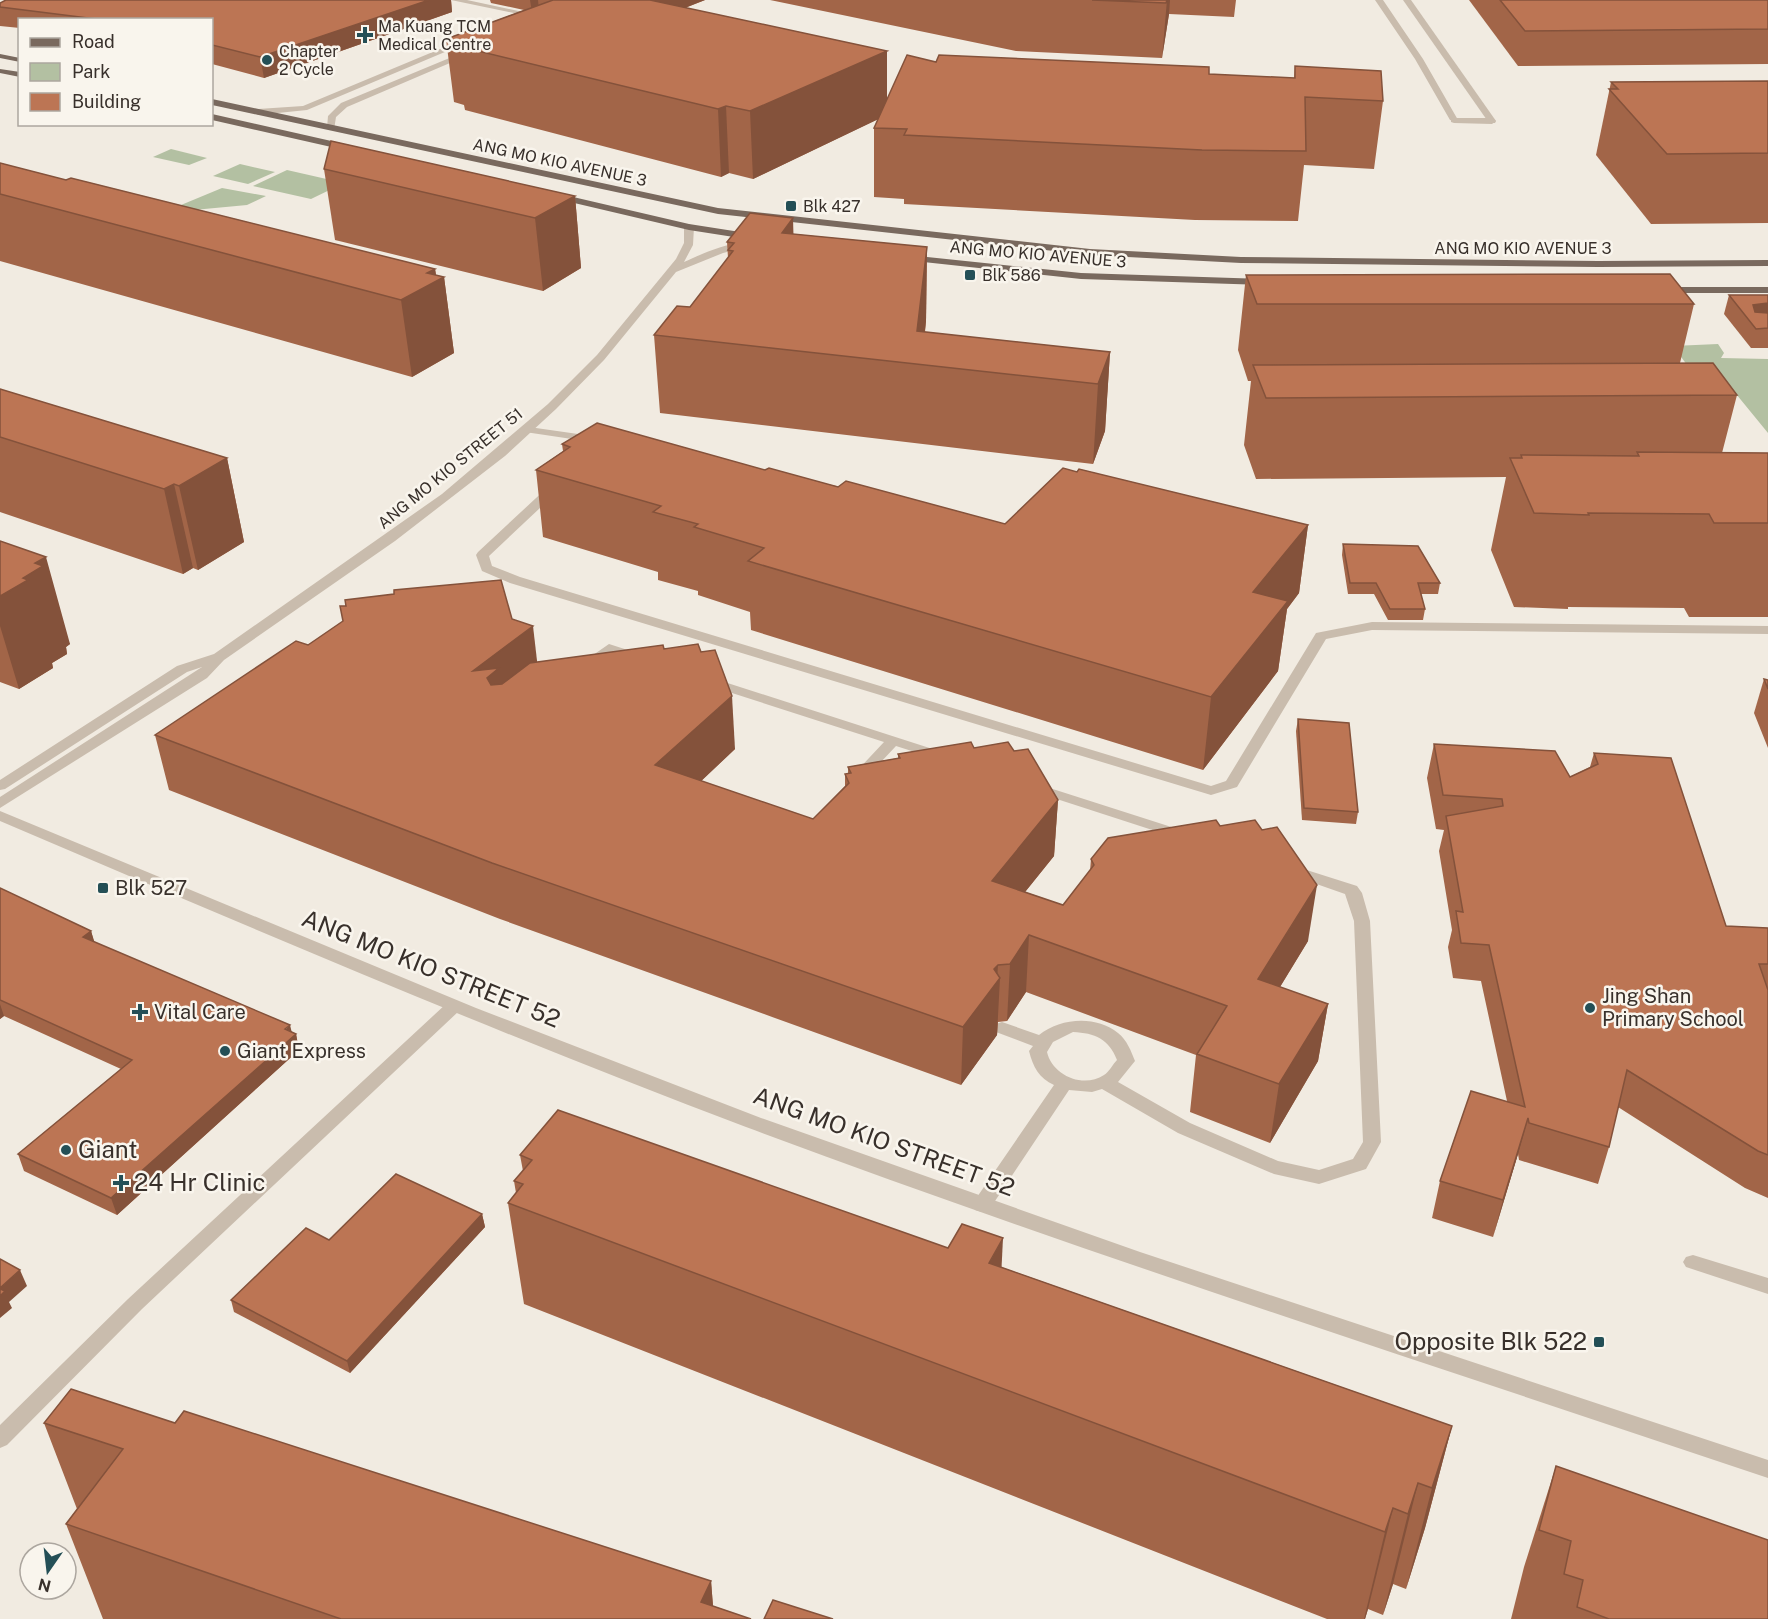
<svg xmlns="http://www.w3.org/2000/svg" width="1768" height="1619" font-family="'Public Sans',sans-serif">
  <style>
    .green { fill: #b3c0a2 }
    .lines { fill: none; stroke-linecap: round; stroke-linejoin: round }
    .lane { fill: #c9bcad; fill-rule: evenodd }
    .street { fill: #c9bcad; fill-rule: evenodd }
    .primary { fill: #79695e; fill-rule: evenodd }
    .wall { fill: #a26548 }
    .shaded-wall { fill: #84523b }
    .building { fill: #bc7554; stroke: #84523b; stroke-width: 1.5 }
    .poi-dot { fill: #244f56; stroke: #f9f5ed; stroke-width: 2 }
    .labels { text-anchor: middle; stroke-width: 5; stroke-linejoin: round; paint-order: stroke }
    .far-poi-label { font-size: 16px; fill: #38302b; stroke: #f9f5ed; text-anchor: start }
    .far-street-label { font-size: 16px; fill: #38302b; stroke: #f9f5ed }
    .poi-label { font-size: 20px; fill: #38302b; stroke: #f9f5ed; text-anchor: start }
    .near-street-label { font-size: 24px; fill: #38302b; stroke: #f9f5ed }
    .near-poi-label { font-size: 24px; fill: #38302b; stroke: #f9f5ed; text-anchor: start }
  </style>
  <rect width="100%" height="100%" fill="#f1ebe1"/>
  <!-- green -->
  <g class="green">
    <path d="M171,149l36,9 -18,7 -36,-8z"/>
    <path d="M240,164l35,8 -27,12 -35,-8z"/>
    <path d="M287,170l57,13 -33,16 -58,-13z"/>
    <path d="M222,188l44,8 -19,9 -64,6 -2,-6z"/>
    <path d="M1718,344l6,9 -3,5 47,1v74l-54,-66 -21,6 -20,-27z"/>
  </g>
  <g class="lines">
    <!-- lane -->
    <g class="lane">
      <path d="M451,0h16l75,16 -4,2z"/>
      <path d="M1451,118h41l4,3 -4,3 -38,-1 -3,-1z"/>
      <path d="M529,427l63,9 6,3 -6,3 -67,-10v-4z"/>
      <path d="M554,484l4,1v6l-69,65 3,10 28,11 691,209 15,-5 90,-148 56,-11 396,4v8l-396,-4 -46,9 -89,148 -26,8 -701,-212 -28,-12 -6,-16 2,-3 72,-67z"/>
      <path d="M609,644l31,10 2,3 -7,4 -24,-8 -18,15h-10l-2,-3 2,-3z"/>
      <path d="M712,678l233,75 2,3 -7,4 -44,-14 -31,33h-10l-2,-3 2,-3 29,-31 -177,-57 -2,-3 2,-3z"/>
      <path d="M1034,783l153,49 3,3 -8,5 -5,-2 -148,-48 -2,-3z"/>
      <path d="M1294,866l63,20 5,7 8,28 11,221 -15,27 -47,15 -45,-10 -96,-41 -76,-44 -10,3 -23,-2 -80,120 -7,2 -7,-2 -2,-5 2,-5 79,-115c-15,-7 -21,-18 -25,-34l4,-5 -37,-14 -3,-4 3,-4 6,-2 37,13c21,-17 57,-20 79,-2 9,7 13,18 17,28l-17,21 72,41 88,38 41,9 34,-11 10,-17 -9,-221 -9,-27 -57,-20 -2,-3zM1073,1032c22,1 36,7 44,28 -4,4 -8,12 -13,15 -21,14 -52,0 -57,-23l6,-10z"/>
      <path d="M453,1001l6,2 2,4 -2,4 -317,298 -135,136 -7,3v-23l128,-126 319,-296z"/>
      <path d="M1693,1255l75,23v16l-82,-27 -3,-5 3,-5z"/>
    </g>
    <!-- street -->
    <g class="street">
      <path d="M1375,0h8l40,59 35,61 -1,2 -7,-2 -35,-61z"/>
      <path d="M1403,0h8l85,121 -1,2h-6z"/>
      <path d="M464,39l7,2 -164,69 -49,5 -4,-3 4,-3 45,-3z"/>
      <path d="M464,52l7,2 -124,53 -11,10 -2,13 -7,-2 1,-12 13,-13z"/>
      <path d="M689,224l5,3 -1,18 -9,17c14,-6 54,-26 68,-16l-29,7 -47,19 -72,88 -48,49 -51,47 -110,85 -171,119 -17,18 -207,130v-11l202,-130 -15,5 -182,117 -5,1v-10l177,-114 37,-12 228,-160 106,-90 49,-49 79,-96 8,-16v-16z"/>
      <path d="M0,811l476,197 285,110 379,134 628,208v18c-341,-115 -685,-225 -1022,-351 -252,-95 -499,-201 -746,-306z"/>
    </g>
    <!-- primary -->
    <g class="primary">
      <path d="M0,54l20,4v4l-20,-4z"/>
      <path d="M0,69l20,3v5l-20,-4z"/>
      <path d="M212,99l506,109 372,41 151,8 357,4 170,-1v6l-170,1 -357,-4 -151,-8 -372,-41 -506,-109z"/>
      <path d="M212,114l137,31 4,3 -4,3 -137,-31z"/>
      <path d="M556,193l133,31 64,10 5,3 -5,3 -64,-10 -136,-32 -2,-2z"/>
      <path d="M908,255l173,18 183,6 5,3 -5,3 -183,-6 -176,-19 -2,-2z"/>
      <path d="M1768,287v6h-105l-5,-3 5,-3z"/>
    </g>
  </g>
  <!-- wall -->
  <g class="wall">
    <path d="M6,0h445l1,12 -188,66 -52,-14v-44h-192v8l-20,-2v-23z"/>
    <path d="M490,0h215l-20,8 202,43v48l49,-37 358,16 1,-12 88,35 -9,68 -70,-4 -6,56 -103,-1 -291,-16v-5l-30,-2v-69l4,-9 -125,60 -24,-6 -8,4 -256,-67 -1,-5 -10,-3 -8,-63 78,-29 -33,-7z"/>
    <path d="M770,0h466l-2,17 -65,-3 -7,44 -146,-7z"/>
    <path d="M1469,0h299v64l-250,2z"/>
    <path d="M1768,81v142l-117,1 -55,-69 15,-73z"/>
    <path d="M0,163l66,17 369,89 1,6 8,2 10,76 -42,24 -412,-116z"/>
    <path d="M324,169l251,27 6,72 -38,23 -208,-51z"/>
    <path d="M794,234l133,13 -1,74 -1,11 185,20 -5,79 -12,33 -433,-51 -6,-78 36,-28 38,-49 -1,-16z"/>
    <path d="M1246,275l448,29 -14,59 57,32 -15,58h46v164h-79l-5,-9 -116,-1v2l-54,-2 -23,-57 15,-73 -250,2 -12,-34 7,-64h-3l-10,-31z"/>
    <path d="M1729,295h39v53h-17l-27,-34z"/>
    <path d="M0,389l227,69 17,84 -46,28 -5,-2 -10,6 -183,-62z"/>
    <path d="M562,444l203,26 240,54 303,1 -9,68 -12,16 -9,62 -75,99 -452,-140 -1,-18 -52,-17v-4l-40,-11v-8l-115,-35 -7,-67 27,-19z"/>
    <path d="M0,541l70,103 -4,3 1,7 -15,9 1,5 -34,21 -19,-7z"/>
    <path d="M1343,544l97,39 -2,11h-17l4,15 -2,11h-35l-14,-26h-26l-6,-39z"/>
    <path d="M512,619l25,43 127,-13 71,100 -34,32 112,38 32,-33v-12l3,-1v-6l50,-9v-4l76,-6 40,3 44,49 -4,56 -29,36 38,13 27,-34 1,-12 217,82 -28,46 48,17 -10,57 -48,82 -80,-31 6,-57 -170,-63 -19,29 -9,1 -1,13 -36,50 -461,-166 -331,-129 -14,-55 153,-90z"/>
    <path d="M1764,679l4,10v59l-14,-35z"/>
    <path d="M1298,719l60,93 -2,12 -54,-4 -6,-89z"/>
    <path d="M1434,744l136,33 20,-10 4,-14 132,173 42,2v270l-23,-10 -127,-81 -9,40 -11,37 -79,-24 -1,-6 -25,83 -61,-19 8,-37 67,-80 -26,-120 -28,-3 -5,-31 4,-17 -13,-79 5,-21 -8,-1 -9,-51z"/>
    <path d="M0,888l91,43 3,11 202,92 3,16 -182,165 -93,-44 -6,-17 103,-85 -117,-53 -4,3z"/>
    <path d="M520,1155l481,112 451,159 -27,102 -19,61 -13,-5 -10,31 -15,-6 -3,10h-38l-803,-315 -16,-101 8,-10 -2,-12 9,-10z"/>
    <path d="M482,1214l3,13 -135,146 -116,-61 -3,-12 98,-60z"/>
    <path d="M44,1423h131l536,158 2,25 38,13h-648l-37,-95 11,-15z"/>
    <path d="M1556,1466l212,153h-257l13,-52z"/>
  </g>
  <!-- shaded-wall -->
  <g class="shaded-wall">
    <path d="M429,0h22l1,12 -188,66 -4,-21z"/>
    <path d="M530,0h8l1,10 -7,2z"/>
    <path d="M599,0h106l-103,40z"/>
    <path d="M1167,0h3l-1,14 -7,44z"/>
    <path d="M887,51v64l-134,64 -3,-68z"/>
    <path d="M726,106l3,67 -8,4 -3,-68z"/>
    <path d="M575,196l6,72 -38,23 -8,-73z"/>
    <path d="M793,218l2,73 -13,-58z"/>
    <path d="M927,247l-1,74 -5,43 -4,-33z"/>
    <path d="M435,269l2,12 7,-4 10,76 -42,24 -11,-77 26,-27z"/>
    <path d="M1768,303v19l-16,1 1,-18z"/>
    <path d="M1110,352l-5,79 -12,33 5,-80z"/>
    <path d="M227,458l17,84 -46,28 -19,-84z"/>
    <path d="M174,484l19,84 -10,6 -19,-85z"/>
    <path d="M1308,525l-9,68 -12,16 -9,62 -75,99 8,-73 42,-105z"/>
    <path d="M46,557l24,87 -4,3 1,7 -15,9 1,5 -34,21 -19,-63v-30l23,-18 12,-15z"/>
    <path d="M533,626l6,52 -35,28 -31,-35z"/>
    <path d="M732,696l3,53 -75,71 -5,-55z"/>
    <path d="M1058,800l-4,56 -65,81 3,-56z"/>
    <path d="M1317,885l-9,56 -58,95 8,-57z"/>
    <path d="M91,931l5,16 -13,-10z"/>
    <path d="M1029,935l-3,57 -19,29 3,-57z"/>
    <path d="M998,965l-1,16 3,-3 -3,57 -36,50 2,-58 31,-58z"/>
    <path d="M0,1004l4,12 -4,3z"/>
    <path d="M1328,1004l-10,57 -48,82 9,-59z"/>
    <path d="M290,1025l3,12 3,-3 3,16 -182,165 -6,-17z"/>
    <path d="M1528,1118l-10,36 -25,83 10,-37z"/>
    <path d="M482,1214l3,13 -135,146 -3,-12z"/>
    <path d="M1003,1238l-5,101 -9,-76z"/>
    <path d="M20,1270l7,16 -18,16 3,6 -12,10v-30z"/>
    <path d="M1452,1426l-27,102 -19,61 26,-101z"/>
    <path d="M1418,1483l-25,101 -10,31 25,-101z"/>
    <path d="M1393,1508l-25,101 -3,10h-1l21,-87z"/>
    <path d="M711,1581l3,38 -13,-17z"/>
  </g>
  <!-- building -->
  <g class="building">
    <path d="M6,0h423l-169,57 -48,-12v-25h-108l-104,-13v-4z"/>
    <path d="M553,0h97l237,51 -137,60 -24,-5 -8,3 -261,-63 9,-3 -20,-4z"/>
    <path d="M1092,0h75l-1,3z"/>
    <path d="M1500,0h268v29l-243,2z"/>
    <path d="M907,55l29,7 3,-7 270,12v7l86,4v-12l86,5 2,30 -78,-4 1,54 -104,-1 -298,-15 3,-6 -33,-1z"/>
    <path d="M1768,81v72l-101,1 -58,-65h9l-7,-7z"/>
    <path d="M331,141l244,55 -40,22 -211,-49z"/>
    <path d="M0,163l66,17 5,-2 364,91 -8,4 17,4 -43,23 -401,-106z"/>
    <path d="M750,213l43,5 -11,15 145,14 -10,84 193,21 -12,32 -444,-49 23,-29 13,1 43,-56 -5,-1 6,-7 -7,-1z"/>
    <path d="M1670,274l24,30h-437l-11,-29z"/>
    <path d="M1729,295h39v8l-15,2 2,7 13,1v15l-12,1z"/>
    <path d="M1713,363l24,32 -471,3 -13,-33z"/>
    <path d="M0,389l227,69 -48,28 -5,-2 -10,5 -164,-52z"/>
    <path d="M597,423l168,47 4,-2 69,19 8,-6 159,43 58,-56 14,4 2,-3 229,56 -55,67 35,9 -77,96 -463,-136 16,-13 -70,-21 4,-3 -45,-12 8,-6 -125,-36 34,-23 -8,-3z"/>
    <path d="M1637,452l131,1v70h-54l-5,-9 -121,-1 1,2 -55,-2 -24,-55h12l-1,-3 118,1z"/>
    <path d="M0,541l46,16 -11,6 8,3 -20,12 5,2 -28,16z"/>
    <path d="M1343,544l75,2 22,37h-22l7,26h-35l-14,-26h-26z"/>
    <path d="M501,580l11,39 21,7 -60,45 26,-3 -12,10 4,7 11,-1 28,-21 133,-18 1,4 34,-5 3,8 14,-2 17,46 -77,69 158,54 36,-36 -4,-9 6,-1 -3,-6 52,-9 -2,-4 73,-12 3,6 34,-6 6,9 14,-2 30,51 -66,81 71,24 31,-40 -3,-6 17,-21 108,-18 4,6 35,-6 7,10 15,-3 40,58 -59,94 70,25 -49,80 -82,-30 30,-48 -198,-71 -19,29 -12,1 -4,4 6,9 -37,49 -471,-164 -337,-128 141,-94 12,4 35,-24 -3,-15h6l-1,-6 49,-6v-4z"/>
    <path d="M1764,679l4,1v9z"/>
    <path d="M1298,719l51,4 9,89 -54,-4z"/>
    <path d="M1434,744l121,7 15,26 28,-13 -4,-11 77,5 55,168 42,2v36h-9l9,26v165l-10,-4 -131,-81 -18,77 -80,-24 -1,-5 -25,82 -63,-19 31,-90 54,16 -36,-162 -28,-2 -5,-32 7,1 -17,-96 57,-10 -1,-7 -59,-4z"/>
    <path d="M0,888l91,43 -8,6 207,88 -5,4 11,5 -185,164 -93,-44 114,-94 -132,-60z"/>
    <path d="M558,1110l390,138 14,-24 41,14 -14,25 463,163 -20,62 -14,-5 -10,31 -15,-6 -8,24 -877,-329 15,-19 -9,-3 18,-21 -12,-5z"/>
    <path d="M396,1174l86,40 -135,147 -116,-61 75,-72 23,12z"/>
    <path d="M0,1259l20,11 -20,18z"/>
    <path d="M0,1289l5,2 -5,5z"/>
    <path d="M71,1389l104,34 9,-12 527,170 -10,21 50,17h-410l-275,-95 57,-75 -79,-26z"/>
    <path d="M1556,1466l212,74v79h-159l-32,-12 6,-27 -19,-6 7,-33 -32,-11z"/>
    <path d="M773,1600l60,19h-69z"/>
  </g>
  <!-- markers -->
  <g class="poi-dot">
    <path d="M362 26h6v6h6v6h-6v6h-6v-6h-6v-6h6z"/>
    <circle cx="267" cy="60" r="6"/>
    <rect x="785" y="200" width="12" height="12" rx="3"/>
    <rect x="964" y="269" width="12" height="12" rx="3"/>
    <rect x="97" y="882" width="12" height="12" rx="3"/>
    <circle cx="1590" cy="1008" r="6"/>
    <path d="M137 1003h6v6h6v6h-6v6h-6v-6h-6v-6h6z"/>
    <circle cx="225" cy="1051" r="6"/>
    <circle cx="66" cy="1150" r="6"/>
    <path d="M118 1174h6v6h6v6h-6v6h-6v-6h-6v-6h6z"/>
    <rect x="1593" y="1336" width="12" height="12" rx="3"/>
  </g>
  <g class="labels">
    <!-- far-poi labels -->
    <g class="far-poi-label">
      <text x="378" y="32">Ma Kuang TCM<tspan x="378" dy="18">Medical Centre</tspan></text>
      <text x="279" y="57">Chapter<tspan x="279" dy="18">2 Cycle</tspan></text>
      <text x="803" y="212">Blk 427</text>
      <text x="982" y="281">Blk 586</text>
    </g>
    <!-- far-street labels -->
    <g class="far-street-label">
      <text transform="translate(560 162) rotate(12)" y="6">ANG MO KIO AVENUE 3</text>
      <text x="1523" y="254">ANG MO KIO AVENUE 3</text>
      <text transform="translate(1038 254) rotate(5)" y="6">ANG MO KIO AVENUE 3</text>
      <text transform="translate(450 468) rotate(-39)" y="6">ANG MO KIO STREET 51</text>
    </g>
    <!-- poi labels -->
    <g class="poi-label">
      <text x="115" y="895">Blk 527</text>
      <text x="1602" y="1003">Jing Shan<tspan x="1602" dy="23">Primary School</tspan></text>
      <text x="154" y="1019">Vital Care</text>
      <text x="237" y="1058">Giant Express</text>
    </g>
    <!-- near-street labels -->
    <g class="near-street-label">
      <text transform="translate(431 969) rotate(22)" y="8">ANG MO KIO STREET 52</text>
      <text transform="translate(884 1142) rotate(20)" y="8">ANG MO KIO STREET 52</text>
    </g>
    <!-- near-poi labels -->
    <g class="near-poi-label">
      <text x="78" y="1158">Giant</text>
      <text x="134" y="1191">24 Hr Clinic</text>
      <text x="1587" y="1350" text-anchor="end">Opposite Blk 522</text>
    </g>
  </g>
  <!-- legend -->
  <rect x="18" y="18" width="195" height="108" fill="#f9f5ed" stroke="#aca69f" stroke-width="1.5"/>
  <rect x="30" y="38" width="30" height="9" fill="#79695e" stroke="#aca69f" stroke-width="1.5"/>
  <text x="72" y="48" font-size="18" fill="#38302b">Road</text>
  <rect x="30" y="63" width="30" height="18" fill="#b3c0a2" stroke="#aca69f" stroke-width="1.5"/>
  <text x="72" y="78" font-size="18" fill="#38302b">Park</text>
  <rect x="30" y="93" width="30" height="18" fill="#bc7554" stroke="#aca69f" stroke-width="1.5"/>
  <text x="72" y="108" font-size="18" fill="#38302b">Building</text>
  <!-- north arrow -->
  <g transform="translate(48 1571) rotate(194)"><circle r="28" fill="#f9f5ed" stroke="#aca69f" stroke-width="1.5"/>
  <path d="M0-4.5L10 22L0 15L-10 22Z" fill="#244f56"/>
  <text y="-9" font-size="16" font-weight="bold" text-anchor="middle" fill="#38302b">N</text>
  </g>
</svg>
